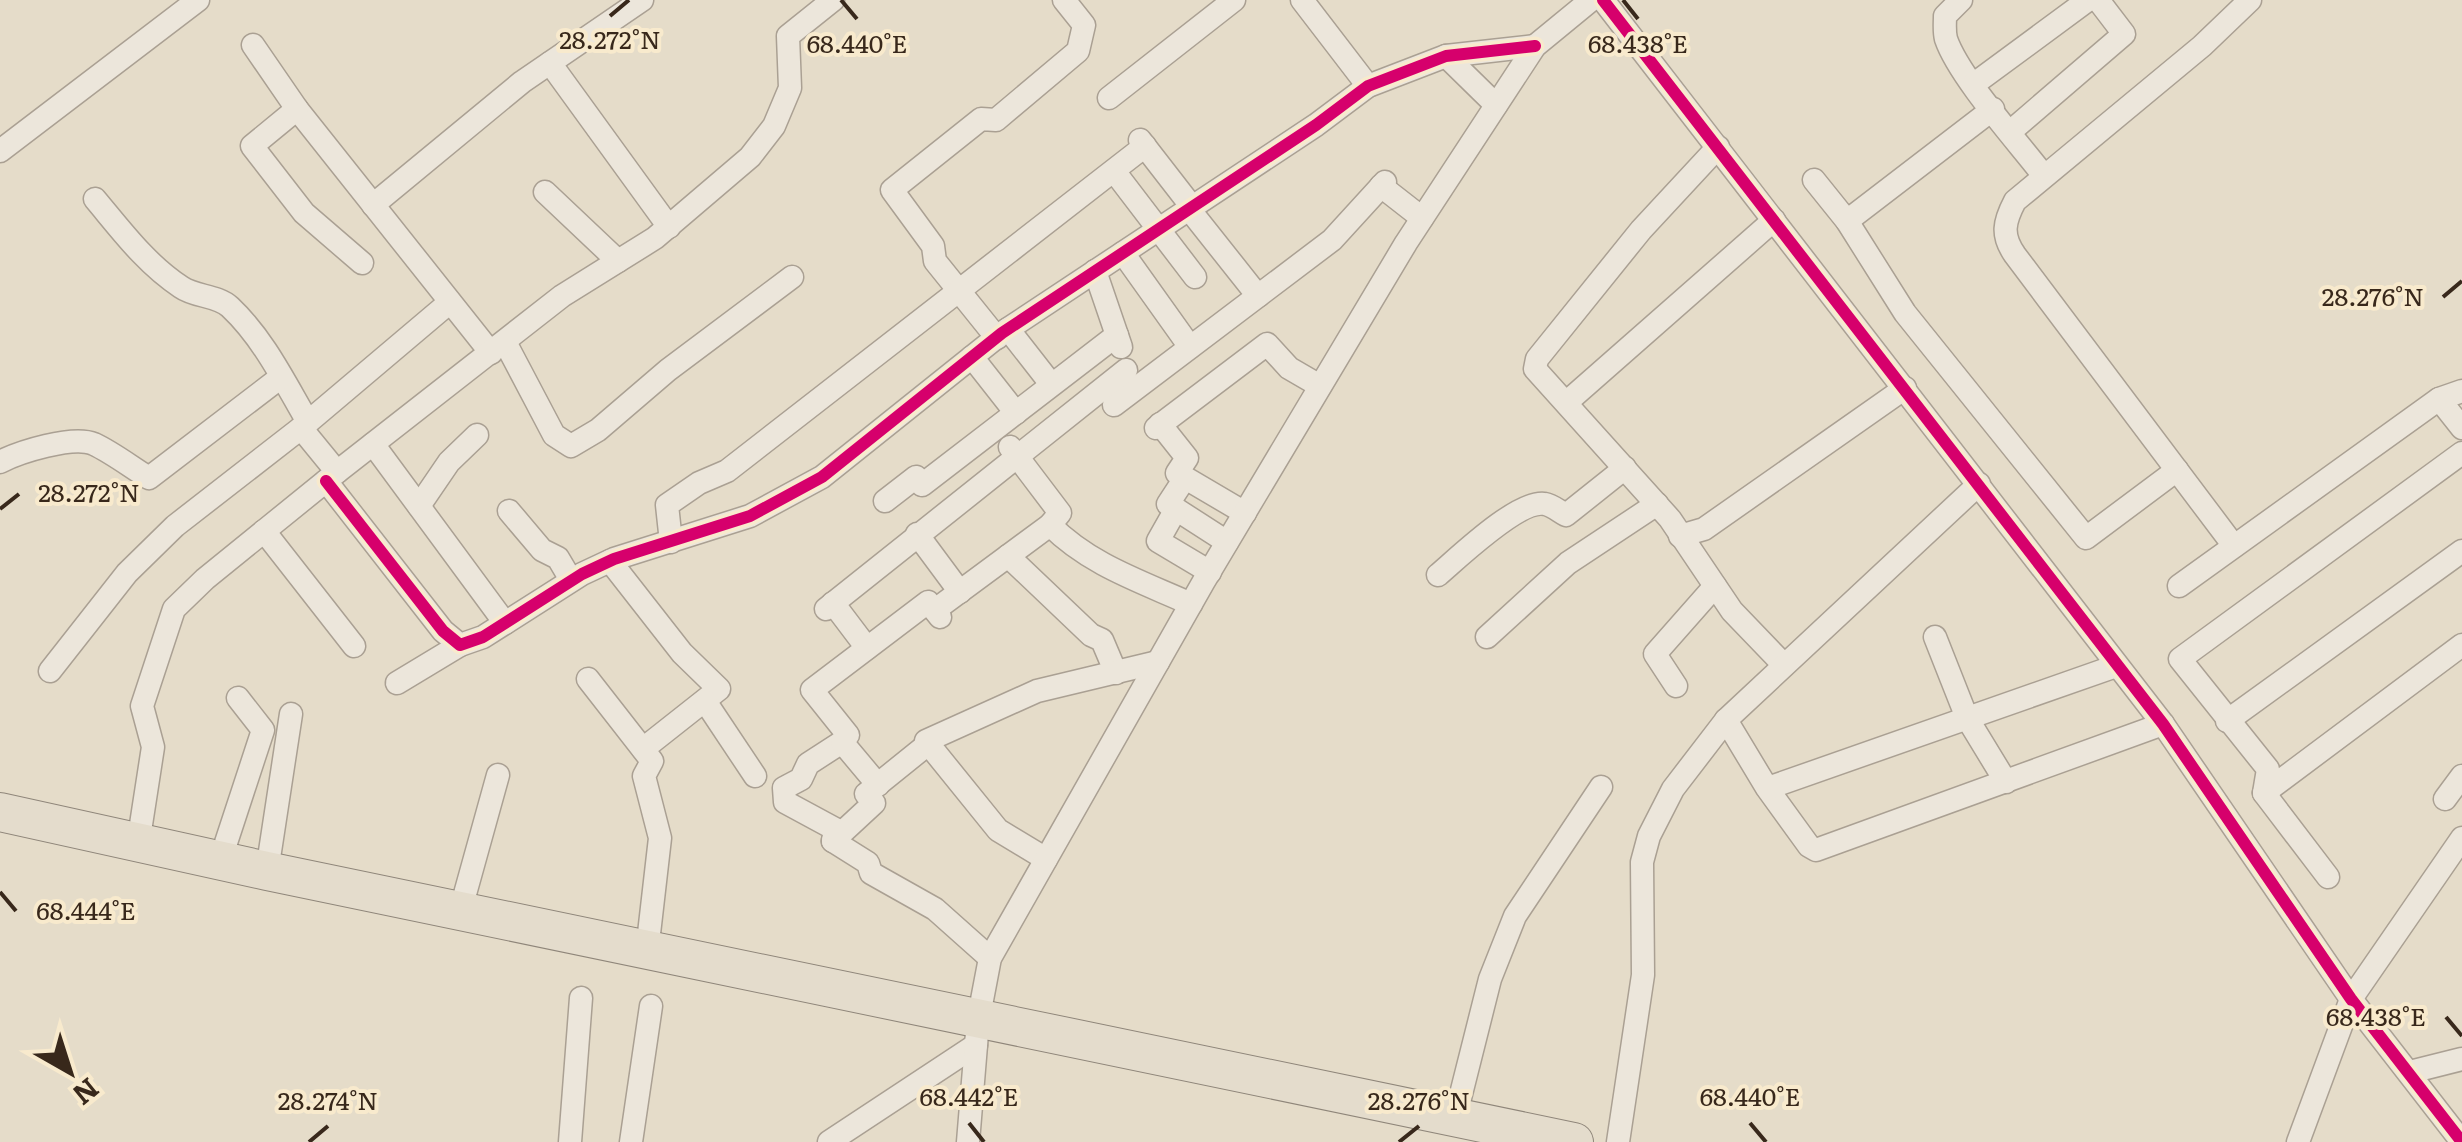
<svg xmlns="http://www.w3.org/2000/svg" width="2462" height="1142" font-family="Literata,serif">
  <style>
    .lines { fill: none; stroke-linecap: round; stroke-linejoin: round }
    .minor-casing { stroke: #aaa093; stroke-width: 25 }
    .primary-casing { stroke: #8f867a; stroke-width: 40 }
    .minor { stroke: #ece6db; stroke-width: 22 }
    .primary { stroke: #e4dccc; stroke-width: 38 }
    .cycleway-casing { stroke: #f8eacd; stroke-width: 19 }
    .cycleway { stroke: #d6006c; stroke-width: 12 }
    .ticks { fill: none; stroke: #38281b; stroke-width: 4 }
    .ticks-label { font-size: 25px; text-anchor: middle; fill: #38281b; stroke: #f8eacd; stroke-width: 8; stroke-linejoin: round; paint-order: stroke }
  </style>
  <rect width="100%" height="100%" fill="#e5dcc9"/>
  <g class="lines">
    <defs>
      <g id="minor">
        <path d="M1302,0l66,86"/>
        <path d="M1603,0l560,724 188,275 111,143"/>
        <path d="M1961,0l-16,16c0,8 -1,15 1,23 13,38 72,103 98,137"/>
        <path d="M253,45l44,64 194,244"/>
        <path d="M1446,56l50,49"/>
        <path d="M550,63l119,164"/>
        <path d="M1974,84l114,-84"/>
        <path d="M1109,98l125,-98"/>
        <path d="M297,109l-45,37 52,67 58,50"/>
        <path d="M2010,132l114,-98 -26,-34"/>
        <path d="M1140,140l52,67"/>
        <path d="M1718,147l-77,83 -104,129 -2,10 135,150 62,92 52,54"/>
        <path d="M0,151l198,-151"/>
        <path d="M1114,171l81,106"/>
        <path d="M1814,180l33,41 58,92 181,225 91,-68"/>
        <path d="M1381,186l41,32"/>
        <path d="M545,192l73,69"/>
        <path d="M95,199c26,31 51,65 86,88 14,10 36,8 49,20 34,32 55,76 78,115"/>
        <path d="M373,205l149,-123 120,-82"/>
        <path d="M1189,209l69,87"/>
        <path d="M1847,221l146,-112"/>
        <path d="M1123,253l67,94"/>
        <path d="M1095,271l26,76"/>
        <path d="M1008,329l43,55"/>
        <path d="M997,338l-62,-77 -2,-15 -41,-56 89,-71 15,1 82,-69 6,-26 -20,-25"/>
        <path d="M505,342l49,93 17,11 27,-16 70,-60 124,-93"/>
        <path d="M972,357l44,56"/>
        <path d="M2439,399l23,29"/>
        <path d="M1567,402l207,-182"/>
        <path d="M1114,405l218,-165 53,-58"/>
        <path d="M1160,424l27,34 -10,15 68,40"/>
        <path d="M301,428l36,44"/>
        <path d="M1156,428l111,-84 22,24 31,18"/>
        <path d="M373,444l132,179"/>
        <path d="M0,462c19,-10 73,-27 94,-18 19,9 37,23 55,34l132,-101"/>
        <path d="M1185,478l-17,26 59,38"/>
        <path d="M326,481l117,150 17,14 23,-8 99,-63 32,-15 136,-43 72,-39 180,-144 314,-208 52,-39 78,-30 89,-10"/>
        <path d="M885,501l31,-24 6,8 195,-150"/>
        <path d="M419,506l30,-44 28,-27"/>
        <path d="M1176,509l-18,32 52,31"/>
        <path d="M509,511l33,39 16,8 13,22"/>
        <path d="M1050,525c40,40 90,56 141,79"/>
        <path d="M264,531l90,115"/>
        <path d="M917,534l43,58"/>
        <path d="M1680,536l24,-7 201,-141"/>
        <path d="M671,542l-4,-37 32,-22 28,-12 418,-325"/>
        <path d="M2234,546l-219,-291c-14,-20 -11,-33 0,-54l187,-155 48,-46"/>
        <path d="M1008,556l83,79 11,5 14,33"/>
        <path d="M610,561l72,92 37,36 -76,60"/>
        <path d="M1438,575c20,-17 81,-76 107,-71 7,1 15,8 21,11l59,-47"/>
        <path d="M2179,586l260,-187 23,-8"/>
        <path d="M833,603l34,45"/>
        <path d="M826,609l300,-239"/>
        <path d="M935,610l115,-85 10,-12 -50,-66"/>
        <path d="M1487,637l81,-74 89,-59"/>
        <path d="M1935,637l32,81 39,64"/>
        <path d="M50,671l77,-98 48,-47 126,-98 149,-126"/>
        <path d="M588,679l64,82 -8,15 16,62 -13,113"/>
        <path d="M397,683l63,-38"/>
        <path d="M1676,686l-21,-32 60,-68"/>
        <path d="M705,701l50,75"/>
        <path d="M1726,720l41,68 42,58 7,4 347,-126"/>
        <path d="M2227,721l235,-170"/>
        <path d="M842,742l-34,22 -7,15 -17,9 1,14 50,27 -2,12 35,22 3,10 64,36 55,49"/>
        <path d="M878,785l-36,-43 6,-7 -36,-45 116,-88 12,15"/>
        <path d="M1768,788l348,-122"/>
        <path d="M2264,793l198,-148"/>
        <path d="M2445,799l17,-23"/>
        <path d="M833,841l41,-38 -8,-9 62,-50"/>
        <path d="M138,844l15,-97 -11,-41 32,-97 31,-30 132,-107 225,-176 93,-58 95,-81 24,-31 16,-38 -2,-52 45,-36"/>
        <path d="M1046,859l-48,-29 -72,-89 111,-50 121,-29"/>
        <path d="M220,861l43,-131 -25,-32"/>
        <path d="M267,871l24,-157"/>
        <path d="M2328,877l-64,-84 4,-24 -88,-110 282,-206"/>
        <path d="M460,912l38,-137"/>
        <path d="M2410,1072l52,-13"/>
        <path d="M1455,1118l35,-139 25,-63 86,-129"/>
        <path d="M570,1142l11,-144"/>
        <path d="M631,1142l20,-136"/>
        <path d="M829,1142l147,-97"/>
        <path d="M968,1142l10,-121 12,-63 214,-377 202,-338 129,-197 56,-46"/>
        <path d="M1618,1142l25,-167 -1,-113 7,-26 24,-47 53,-69 253,-236"/>
        <path d="M2298,1142l53,-143 111,-161"/>
      </g>
      <path id="primary" d="M0,812l267,59 1307,271"/>
    </defs>
    <!-- minor casing -->
    <use href="#minor" class="minor-casing"/>
    <!-- primary casing -->
    <use href="#primary" class="primary-casing"/>
    <!-- minor -->
    <use href="#minor" class="minor"/>
    <!-- primary -->
    <use href="#primary" class="primary"/>
    <defs>
      <g id="cycleway">
        <path d="M1603,0l560,724 188,275 111,143"/>
        <path d="M326,481l117,150 17,14 23,-8 99,-63 32,-15 136,-43 72,-39 180,-144 314,-208 52,-39 78,-30 89,-10"/>
      </g>
    </defs>
    <!-- cycleway casing -->
    <use href="#cycleway" class="cycleway-casing"/>
    <!-- cycleway -->
    <use href="#cycleway" class="cycleway"/>
  </g>
  <!-- ticks -->
  <path class="ticks" d="M841,0l16,19M1623,0l15,19M610,16l19,-16M2443,297l19,-16M0,509l19,-15M0,892l16,19M2446,1017l16,19M969,1123l15,19M1750,1123l16,19M309,1142l19,-16M1399,1142l20,-16"/>
  <g class="ticks-label">
    <text x="610" y="49">28.272°N</text>
    <text x="857" y="53">68.440°E</text>
    <text x="1638" y="53">68.438°E</text>
    <text x="2373" y="306">28.276°N</text>
    <text x="89" y="502">28.272°N</text>
    <text x="86" y="920">68.444°E</text>
    <text x="2376" y="1026">68.438°E</text>
    <text x="969" y="1106">68.442°E</text>
    <text x="1750" y="1106">68.440°E</text>
    <text x="328" y="1110">28.274°N</text>
    <text x="1419" y="1110">28.276°N</text>
  </g>
  <!-- north arrow -->
  <g transform="translate(70 1072) rotate(141)" stroke="#f8eacd" stroke-width="8" paint-order="stroke">
  <path d="M0-8L18 38L0 25L-18 38Z" fill="#38281b"/>
  <text y="-15" font-size="28" font-weight="bold" text-anchor="middle" fill="#38281b">N</text>
  </g>
</svg>
